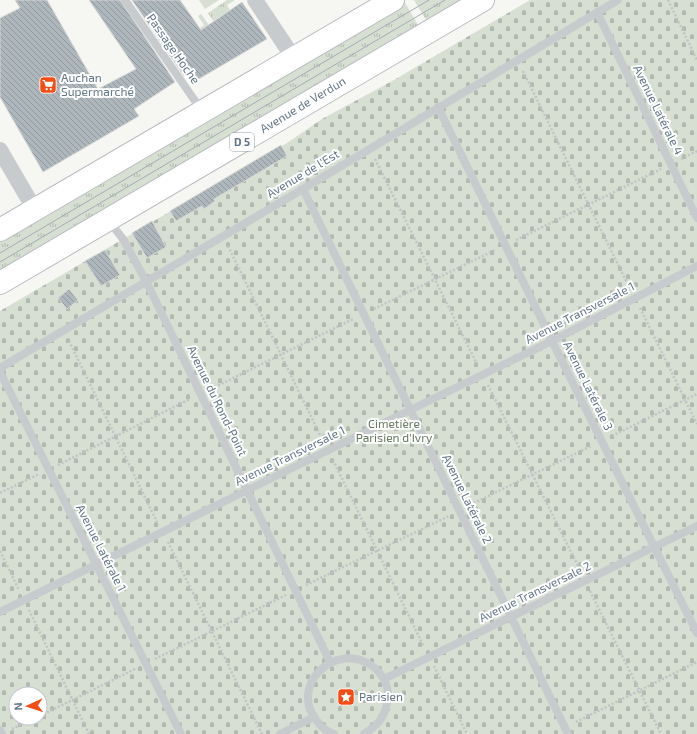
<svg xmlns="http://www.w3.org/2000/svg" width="697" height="734" font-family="'Exo 2',sans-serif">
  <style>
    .grass { fill: url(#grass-tufts) }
    .cemetery { fill: url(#cemetery-stones); fill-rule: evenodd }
    .building { fill: url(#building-back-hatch); stroke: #d8d8d5 }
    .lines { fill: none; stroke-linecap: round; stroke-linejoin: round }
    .primary-casing { stroke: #b8bcc0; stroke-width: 24 }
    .path { stroke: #c0c2c4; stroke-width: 2.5; stroke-dasharray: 2 2; stroke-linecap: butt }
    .service { stroke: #c8cbce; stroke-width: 8 }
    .minor { stroke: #c8cbce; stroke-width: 16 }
    .primary { stroke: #fff; stroke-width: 22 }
    .tram { stroke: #a5abb1; stroke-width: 1 }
    .labels { text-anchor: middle; stroke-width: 4; stroke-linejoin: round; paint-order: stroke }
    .shield { fill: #fff; stroke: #919faa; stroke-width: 1 }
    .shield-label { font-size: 11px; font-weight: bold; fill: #627686 }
    .street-label { font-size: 12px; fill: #627686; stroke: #fff }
    .poi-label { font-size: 12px; fill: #627686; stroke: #fff; text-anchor: start }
    .park-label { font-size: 12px; fill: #63785e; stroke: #fff }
  </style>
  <defs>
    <pattern id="grass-tufts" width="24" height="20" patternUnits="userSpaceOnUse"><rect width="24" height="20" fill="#d7dfd3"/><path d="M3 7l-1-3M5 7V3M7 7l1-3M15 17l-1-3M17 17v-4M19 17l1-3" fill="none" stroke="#b2b9b1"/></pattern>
    <pattern id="cemetery-stones" width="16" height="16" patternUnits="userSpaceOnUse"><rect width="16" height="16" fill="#d7dfd3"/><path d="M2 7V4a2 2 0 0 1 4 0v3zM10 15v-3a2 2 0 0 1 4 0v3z" fill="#b2b9b1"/></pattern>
    <pattern id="building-back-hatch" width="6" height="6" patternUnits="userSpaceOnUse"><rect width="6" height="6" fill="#aeb7bc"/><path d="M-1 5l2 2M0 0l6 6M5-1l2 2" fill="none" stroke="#91999e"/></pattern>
  </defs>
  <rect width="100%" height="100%" fill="#f6f6f2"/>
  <!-- grass -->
  <g class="grass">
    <path d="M199,0h20l-14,9z"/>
    <path d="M227,0h8l-8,5 3,5 -17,11 -5,-8z"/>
    <path d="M414,0h58l-43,25z"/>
    <path d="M404,1l17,29 -421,247v-39z"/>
    <path d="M201,14l15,21 -8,6 -8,-13 4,-3 -6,-9z"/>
  </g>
  <!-- cemetery -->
  <path class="cemetery" d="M530,0h167v734h-697v-423l287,-168 35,-24 72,-39zM16,694h24v24h-24z"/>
  <!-- building -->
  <g class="building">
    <path d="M15,0h32l51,89 38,-20 -47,-69h31l55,82 -41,27 5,7 -96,56 -43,-75v-79l20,-10z"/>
    <path d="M132,0h48l21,30 41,-28 25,37 -70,41 -6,-8 -7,4z"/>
    <path d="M281,145l6,11 -73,43 1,2 -11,8 -2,-3 -26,15 -6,-10z"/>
    <path d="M152,221l14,26 -19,11 -15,-25z"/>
    <path d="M105,250l15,25 -19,11 -16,-25z"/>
    <path d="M69,289l9,11 -11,9 -9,-11z"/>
  </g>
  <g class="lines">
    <defs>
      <g id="primary">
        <path d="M0,230l393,-230"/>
        <path d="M0,283l483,-283"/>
      </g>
    </defs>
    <!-- primary casing -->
    <use href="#primary" class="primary-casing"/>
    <!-- path -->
    <g class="path">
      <path d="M668,0l29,60"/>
      <path d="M523,71l106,216"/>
      <path d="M375,159l102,205"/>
      <path d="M681,159l16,-8"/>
      <path d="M516,240l145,-71"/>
      <path d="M228,246l95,195"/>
      <path d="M640,308l57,116"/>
      <path d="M374,309l121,-59"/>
      <path d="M69,341l88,181"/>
      <path d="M488,385l92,185"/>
      <path d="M211,389l142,-70"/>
      <path d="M612,436l85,-42"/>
      <path d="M333,460l91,187"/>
      <path d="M58,465l132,-66"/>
      <path d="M0,493l39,-19"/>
      <path d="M470,505l121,-59"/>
      <path d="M168,542l94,192"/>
      <path d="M0,551l19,39"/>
      <path d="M306,585l143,-69"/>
      <path d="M590,591l71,143"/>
      <path d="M29,610l60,124"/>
      <path d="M155,659l131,-64"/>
      <path d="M434,666l33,68"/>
      <path d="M40,716l97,-48"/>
      <path d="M576,722l121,-60"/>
      <path d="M12,729l23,-11"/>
    </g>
    <!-- service -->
    <g class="service">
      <path d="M125,0l77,111"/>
      <path d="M597,12l100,206"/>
      <path d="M438,107l114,234 145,292"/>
      <path d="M303,189l265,545"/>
      <path d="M108,220l15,19 23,42 184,381"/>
      <path d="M0,368l303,-179 315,-189"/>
      <path d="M0,372l181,362"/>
      <path d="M0,612l410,-202 142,-69 145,-75"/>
      <path d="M384,679l313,-153"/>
      <path d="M0,730l2,4"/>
      <path d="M280,734l34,-17"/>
      <path d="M334,734c-7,-2 -13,-7 -17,-13 -29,-35 18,-81 55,-55 9,6 16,18 16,29 -1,19 -8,29 -24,39"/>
    </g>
    <!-- minor -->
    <g class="minor">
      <path d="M255,0l34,51 3,7"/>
      <path d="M0,150l35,60"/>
    </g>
    <!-- primary -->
    <use href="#primary" class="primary"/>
    <!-- tram -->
    <g class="tram">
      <path d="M0,253l429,-253"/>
      <path d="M0,262l445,-262"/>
    </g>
  </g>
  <!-- icons -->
  <defs>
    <symbol id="supermarket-square" viewBox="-11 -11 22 22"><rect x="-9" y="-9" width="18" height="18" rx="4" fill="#f34c15" stroke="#fff"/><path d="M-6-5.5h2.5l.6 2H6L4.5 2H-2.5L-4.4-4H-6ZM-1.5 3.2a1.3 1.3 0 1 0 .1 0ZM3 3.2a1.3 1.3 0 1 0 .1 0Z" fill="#fff"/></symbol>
    <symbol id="sight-square" viewBox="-11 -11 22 22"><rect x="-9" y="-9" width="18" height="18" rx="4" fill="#f34c15" stroke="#fff"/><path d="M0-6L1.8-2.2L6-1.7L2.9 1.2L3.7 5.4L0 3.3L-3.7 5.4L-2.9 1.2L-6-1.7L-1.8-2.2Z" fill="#fff"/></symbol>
  </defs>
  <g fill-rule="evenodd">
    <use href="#supermarket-square" x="38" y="75" width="20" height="20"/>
    <use href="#sight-square" x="336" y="687" width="20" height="20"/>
  </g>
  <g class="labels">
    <!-- shield labels -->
    <rect class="shield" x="230" y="133" width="24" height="18" rx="3"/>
    <g class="shield-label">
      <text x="242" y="146">D 5</text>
    </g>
    <!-- street labels -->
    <g class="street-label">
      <text transform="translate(173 49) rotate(55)" y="4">Passage Hoche</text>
      <text transform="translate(303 105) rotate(-31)" y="4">Avenue de Verdun</text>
      <text transform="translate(658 110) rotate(64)" y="4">Avenue Latérale 4</text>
      <text transform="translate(303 174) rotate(-31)" y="4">Avenue de l'Est</text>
      <text transform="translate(580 313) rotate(-27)" y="4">Avenue Transversale 1</text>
      <text transform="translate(588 386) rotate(64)" y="4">Avenue Latérale 3</text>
      <text transform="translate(217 401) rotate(64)" y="4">Avenue du Rond-Point</text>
      <text transform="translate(290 456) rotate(-26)" y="4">Avenue Transversale 1</text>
      <text transform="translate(467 499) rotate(64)" y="4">Avenue Latérale 2</text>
      <text transform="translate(101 548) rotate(63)" y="4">Avenue Latérale 1</text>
      <text transform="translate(535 592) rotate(-26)" y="4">Avenue Transversale 2</text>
    </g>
    <!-- poi labels -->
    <g class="poi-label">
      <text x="61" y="82">Auchan<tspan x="61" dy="14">Supermarché</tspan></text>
      <text x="359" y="701">Parisien</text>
    </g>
    <!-- park labels -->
    <g class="park-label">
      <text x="394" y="428">Cimetière<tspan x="394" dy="14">Parisien d'Ivry</tspan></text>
    </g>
  </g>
  <!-- north arrow -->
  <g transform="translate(28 706) rotate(267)"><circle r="19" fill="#ffffff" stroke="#c0c8cf"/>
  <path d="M0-3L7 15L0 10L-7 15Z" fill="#f34c15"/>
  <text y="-6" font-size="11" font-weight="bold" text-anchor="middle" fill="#627686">N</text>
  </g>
</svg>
